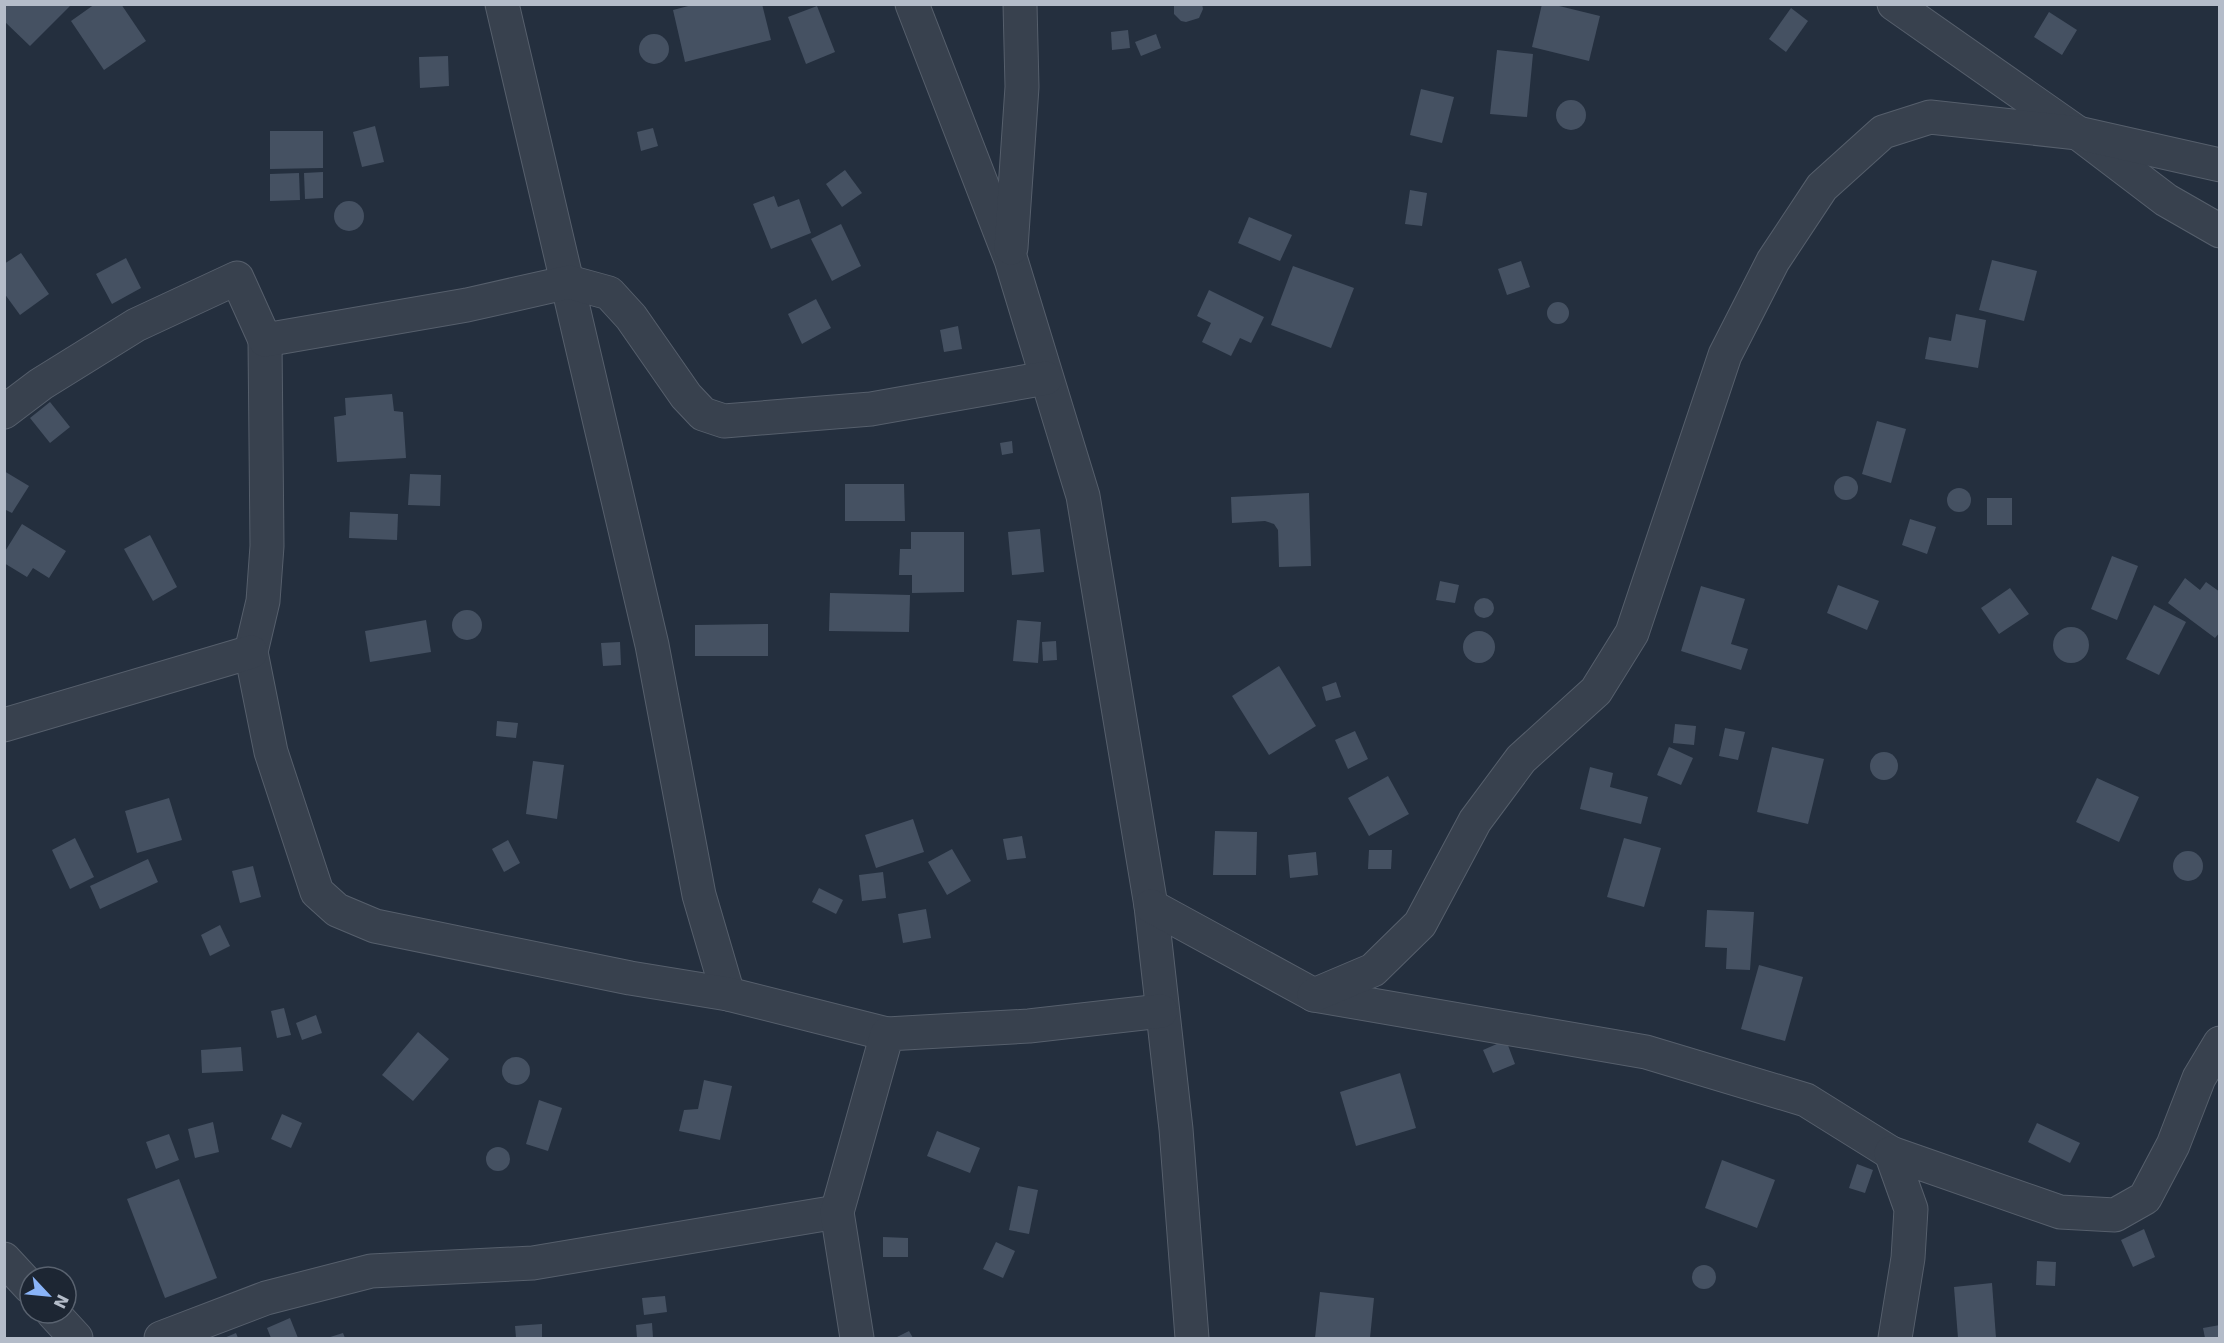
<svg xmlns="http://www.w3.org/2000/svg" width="2224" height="1343" font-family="'DejaVu Sans',sans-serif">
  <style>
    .building { fill: #455162 }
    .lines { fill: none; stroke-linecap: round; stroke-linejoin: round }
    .minor-casing { stroke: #565f6c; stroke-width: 35 }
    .minor { stroke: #38414e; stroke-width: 33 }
  </style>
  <rect width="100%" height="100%" fill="#242f3e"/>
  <!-- building -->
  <g class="building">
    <path d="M4,4h68l-42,42 -26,-25z"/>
    <path d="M95,4h26l25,37 -42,29 -33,-49z"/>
    <path d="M696,4h66l9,36 -86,22 -12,-52z"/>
    <path d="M1174,4h28l1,5 -4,9 -13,4 -5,-1 -7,-7z"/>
    <path d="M1542,4h9l49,12 -11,45 -57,-14z"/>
    <path d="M817,6l18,46 -29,12 -18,-47z"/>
    <path d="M1791,8l17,13 -22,31 -17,-13z"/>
    <path d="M2049,12l28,18 -15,25 -28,-18z"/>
    <path d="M1128,30l2,18 -18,2 -1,-18z"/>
    <circle cx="654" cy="49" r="15"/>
    <path d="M1156,34l5,14 -20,8 -6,-14z"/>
    <path d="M1497,50l36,4 -6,63 -37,-3z"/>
    <path d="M448,56l1,30 -29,2 -1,-31z"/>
    <path d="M1421,89l33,8 -12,46 -32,-8z"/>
    <circle cx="1571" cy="115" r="15"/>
    <path d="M375,126l9,36 -22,5 -9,-35z"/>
    <path d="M653,128l5,18 -17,5 -4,-19z"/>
    <path d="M270,131h53v37l-53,1z"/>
    <path d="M845,170l17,23 -20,14 -16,-23z"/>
    <path d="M323,172v26l-18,1 -1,-26z"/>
    <path d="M299,173l1,27 -30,1v-27z"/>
    <path d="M1410,190l17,3 -5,33 -17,-2z"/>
    <path d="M774,196l4,11 21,-8 12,34 -40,16 -18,-45z"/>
    <circle cx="349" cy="216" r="15"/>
    <path d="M1249,217l43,18 -12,26 -42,-18z"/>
    <path d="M841,224l20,42 -29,15 -21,-42z"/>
    <path d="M21,253l28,41 -29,21 -16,-22v-29z"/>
    <path d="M126,258l15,30 -29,16 -16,-30z"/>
    <path d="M1992,260l45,11 -13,50 -45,-11z"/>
    <path d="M1521,261l9,26 -23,8 -9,-26z"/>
    <path d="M1293,266l61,22 -23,60 -60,-23z"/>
    <path d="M1209,290l55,27 -13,26 -11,-5 -9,18 -29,-14 9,-19 -14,-7z"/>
    <path d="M816,299l15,29 -29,16 -14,-30z"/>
    <circle cx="1558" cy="313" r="11"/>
    <path d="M1956,314l30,6 -8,48 -53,-9 4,-22 22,4z"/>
    <path d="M958,326l4,23 -18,3 -4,-22z"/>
    <path d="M392,394l2,17 9,1 3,46 -69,4 -3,-45 12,-2 -1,-17z"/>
    <path d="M50,402l20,25 -20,16 -20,-25z"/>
    <path d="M1877,421l29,8 -15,54 -29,-9z"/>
    <path d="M1012,441l1,12 -11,2 -2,-12z"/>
    <path d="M4,471l25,15 -17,27 -8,-4z"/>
    <path d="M410,474l31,1 -1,31 -32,-1z"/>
    <circle cx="1846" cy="488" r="12"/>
    <path d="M845,484h59l1,37h-60z"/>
    <circle cx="1959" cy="500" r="12"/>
    <path d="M1309,493l2,73 -32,1 -1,-37 -4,-6 -9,-3 -33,2 -1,-26z"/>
    <rect x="1987" y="498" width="25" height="27"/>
    <path d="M350,512l48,2 -1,26 -48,-2z"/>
    <path d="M1910,519l26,8 -9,27 -25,-9z"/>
    <path d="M22,524l44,27 -17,27 -16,-10 -6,9 -23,-14v-10z"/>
    <path d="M1040,529l4,43 -32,3 -4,-43z"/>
    <path d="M911,532h53v60l-52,1v-18h-13l1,-26h11z"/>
    <path d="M150,535l27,52 -24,14 -29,-52z"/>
    <path d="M2112,556l26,10 -21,54 -26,-11z"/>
    <path d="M2185,578l15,12 6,-8 14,10v40l-5,6 -47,-35z"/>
    <path d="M1440,581l19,4 -4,18 -19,-3z"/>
    <path d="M1838,585l41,16 -12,29 -40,-17z"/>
    <path d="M1701,586l44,13 -14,45 17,5 -7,21 -60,-19z"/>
    <path d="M2010,588l19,26 -30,20 -18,-26z"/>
    <path d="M830,593l80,2 -1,37 -80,-1z"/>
    <circle cx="1484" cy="608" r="10"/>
    <path d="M2154,605l32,17 -27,53 -33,-16z"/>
    <circle cx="467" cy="625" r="15"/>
    <path d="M426,620l5,32 -61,10 -5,-31z"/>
    <path d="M1017,620l24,2 -3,41 -25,-2z"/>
    <path d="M768,624v32h-73v-31z"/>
    <circle cx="2071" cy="645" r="18"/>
    <circle cx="1479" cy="647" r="16"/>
    <path d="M1056,641l1,19 -14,1 -1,-19z"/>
    <path d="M620,642l1,23 -18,1 -2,-23z"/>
    <path d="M1279,666l37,60 -47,29 -37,-59z"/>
    <path d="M1336,682l5,15 -15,4 -4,-14z"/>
    <path d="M497,721l21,2 -2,15 -20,-2z"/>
    <path d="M1675,724l21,2 -2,19 -21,-2z"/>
    <path d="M1725,728l20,4 -7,28 -19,-4z"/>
    <path d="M1355,731l13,28 -20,10 -13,-29z"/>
    <path d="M1669,747l24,11 -12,27 -24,-10z"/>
    <path d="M1772,747l52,12 -16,65 -51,-12z"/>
    <circle cx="1884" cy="766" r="14"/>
    <path d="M533,761l31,4 -7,54 -31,-5z"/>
    <path d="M1590,767l23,6 -3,14 38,10 -7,27 -61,-15z"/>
    <path d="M1388,776l21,38 -40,22 -21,-38z"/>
    <path d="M2097,778l42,19 -20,45 -43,-20z"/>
    <path d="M169,798l13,42 -45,13 -12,-42z"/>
    <path d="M913,819l11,33 -48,16 -11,-33z"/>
    <path d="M1215,831l42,1 -1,43h-43z"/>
    <path d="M1022,836l4,22 -19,2 -4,-21z"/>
    <path d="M75,838l19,39 -24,12 -18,-39z"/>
    <path d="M1624,838l37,10 -17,59 -37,-10z"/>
    <path d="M508,840l12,23 -16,9 -12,-23z"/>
    <path d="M952,849l19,32 -24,14 -19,-33z"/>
    <path d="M1369,850h23l-1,19h-23z"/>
    <circle cx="2188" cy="866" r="15"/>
    <path d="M1316,852l2,23 -28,3 -2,-23z"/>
    <path d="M148,859l10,23 -58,27 -10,-23z"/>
    <path d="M253,866l8,31 -21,6 -8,-32z"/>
    <path d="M883,872l3,26 -24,3 -3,-26z"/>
    <path d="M819,888l24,12 -7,14 -24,-12z"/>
    <path d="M926,909l5,29 -28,5 -5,-29z"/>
    <path d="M1707,910l47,2 -4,58 -24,-1 1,-21 -22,-1z"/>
    <path d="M220,925l10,21 -20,10 -9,-21z"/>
    <path d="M1759,965l44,12 -18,64 -44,-12z"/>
    <path d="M284,1008l7,27 -14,3 -6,-27z"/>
    <path d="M316,1015l6,18 -20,7 -6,-17z"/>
    <path d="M418,1032l31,27 -36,42 -31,-26z"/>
    <path d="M1506,1040l9,24 -22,9 -10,-23z"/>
    <path d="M241,1047l2,24 -41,2 -1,-23z"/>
    <circle cx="516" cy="1071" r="14"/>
    <path d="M1400,1073l16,55 -60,18 -16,-54z"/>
    <path d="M704,1080l28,6 -12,54 -41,-9 5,-21 14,-1z"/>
    <path d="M539,1100l23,8 -14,43 -22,-7z"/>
    <path d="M282,1114l20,9 -11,25 -20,-9z"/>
    <path d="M213,1122l6,30 -24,6 -7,-29z"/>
    <path d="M2037,1123l43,20 -10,20 -42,-21z"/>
    <path d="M937,1131l43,17 -10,25 -43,-17z"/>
    <path d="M169,1134l10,26 -23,9 -10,-27z"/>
    <circle cx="498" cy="1159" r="12"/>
    <path d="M1722,1160l53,20 -18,48 -52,-20z"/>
    <path d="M1857,1164l16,6 -8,23 -16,-5z"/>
    <path d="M179,1179l38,99 -52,20 -38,-99z"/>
    <path d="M1018,1186l20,4 -9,44 -20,-4z"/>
    <path d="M2144,1229l11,28 -22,10 -12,-27z"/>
    <path d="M883,1237l25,1v19h-25z"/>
    <path d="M996,1242l19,9 -12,27 -20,-9z"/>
    <path d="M2037,1261l19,1 -1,24 -19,-1z"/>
    <circle cx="1704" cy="1277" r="12"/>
    <path d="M1992,1283l4,55h-38l-4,-51z"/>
    <path d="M1320,1292l54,6 -4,40h-55z"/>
    <path d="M665,1296l2,16 -23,3 -2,-17z"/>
    <path d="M290,1318l8,20h-27l-4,-10z"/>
    <path d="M652,1323l1,15h-16l-1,-13z"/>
    <path d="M542,1324v14h-26l-1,-12z"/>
    <path d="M2220,1325v13h-15l-2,-10z"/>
    <path d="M909,1331l4,7h-18z"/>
    <path d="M236,1333l2,5h-14z"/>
    <path d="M343,1333l2,5h-18z"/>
  </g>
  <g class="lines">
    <defs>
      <g id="minor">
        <path d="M502,4l150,641 47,250 29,99"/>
        <path d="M912,4l99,256 72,236 68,410 25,223 16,209"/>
        <path d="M1894,4l184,129 88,67 54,31"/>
        <path d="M1011,248l11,-161 -2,-83"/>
        <path d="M265,340l2,206 -4,55 -12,51 20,100 46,140 20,18 38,16 255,52 98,16 159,40"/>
        <path d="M4,412l37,-28 95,-59 101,-47 28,62 202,-35 102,-23 40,11 22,24 55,79 17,18 21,7 147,-12 175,-31"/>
        <path d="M4,725l247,-73"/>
        <path d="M1151,906l163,89 332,57 160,48 85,53"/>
        <path d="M1314,995l59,-25 47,-46 55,-103 46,-62 75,-68 36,-58 93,-278 48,-94 49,-74 61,-55 47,-15 148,16 142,32"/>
        <path d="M4,1259l26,28"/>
        <path d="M53,1313l23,25"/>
        <path d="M161,1338l105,-40 105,-27 162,-8 304,-51"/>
        <path d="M857,1338l-20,-126 50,-178 142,-8 132,-15"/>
        <path d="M1895,1338l13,-80 3,-49 -20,-56 169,59 55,3 30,-17 28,-53 26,-67 21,-35"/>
      </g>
    </defs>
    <!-- minor casing -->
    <use href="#minor" class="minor-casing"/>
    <!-- minor -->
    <use href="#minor" class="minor"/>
  </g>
  <!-- border -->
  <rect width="2224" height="1343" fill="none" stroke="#b4bcc9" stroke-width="12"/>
  <!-- north arrow -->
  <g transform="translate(48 1295) rotate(116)"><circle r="28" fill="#1d2633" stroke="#59626f" stroke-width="1.5"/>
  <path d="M0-4.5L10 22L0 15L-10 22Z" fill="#8ab4f8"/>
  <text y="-9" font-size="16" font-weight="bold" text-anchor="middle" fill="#b4bcc9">N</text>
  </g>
</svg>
